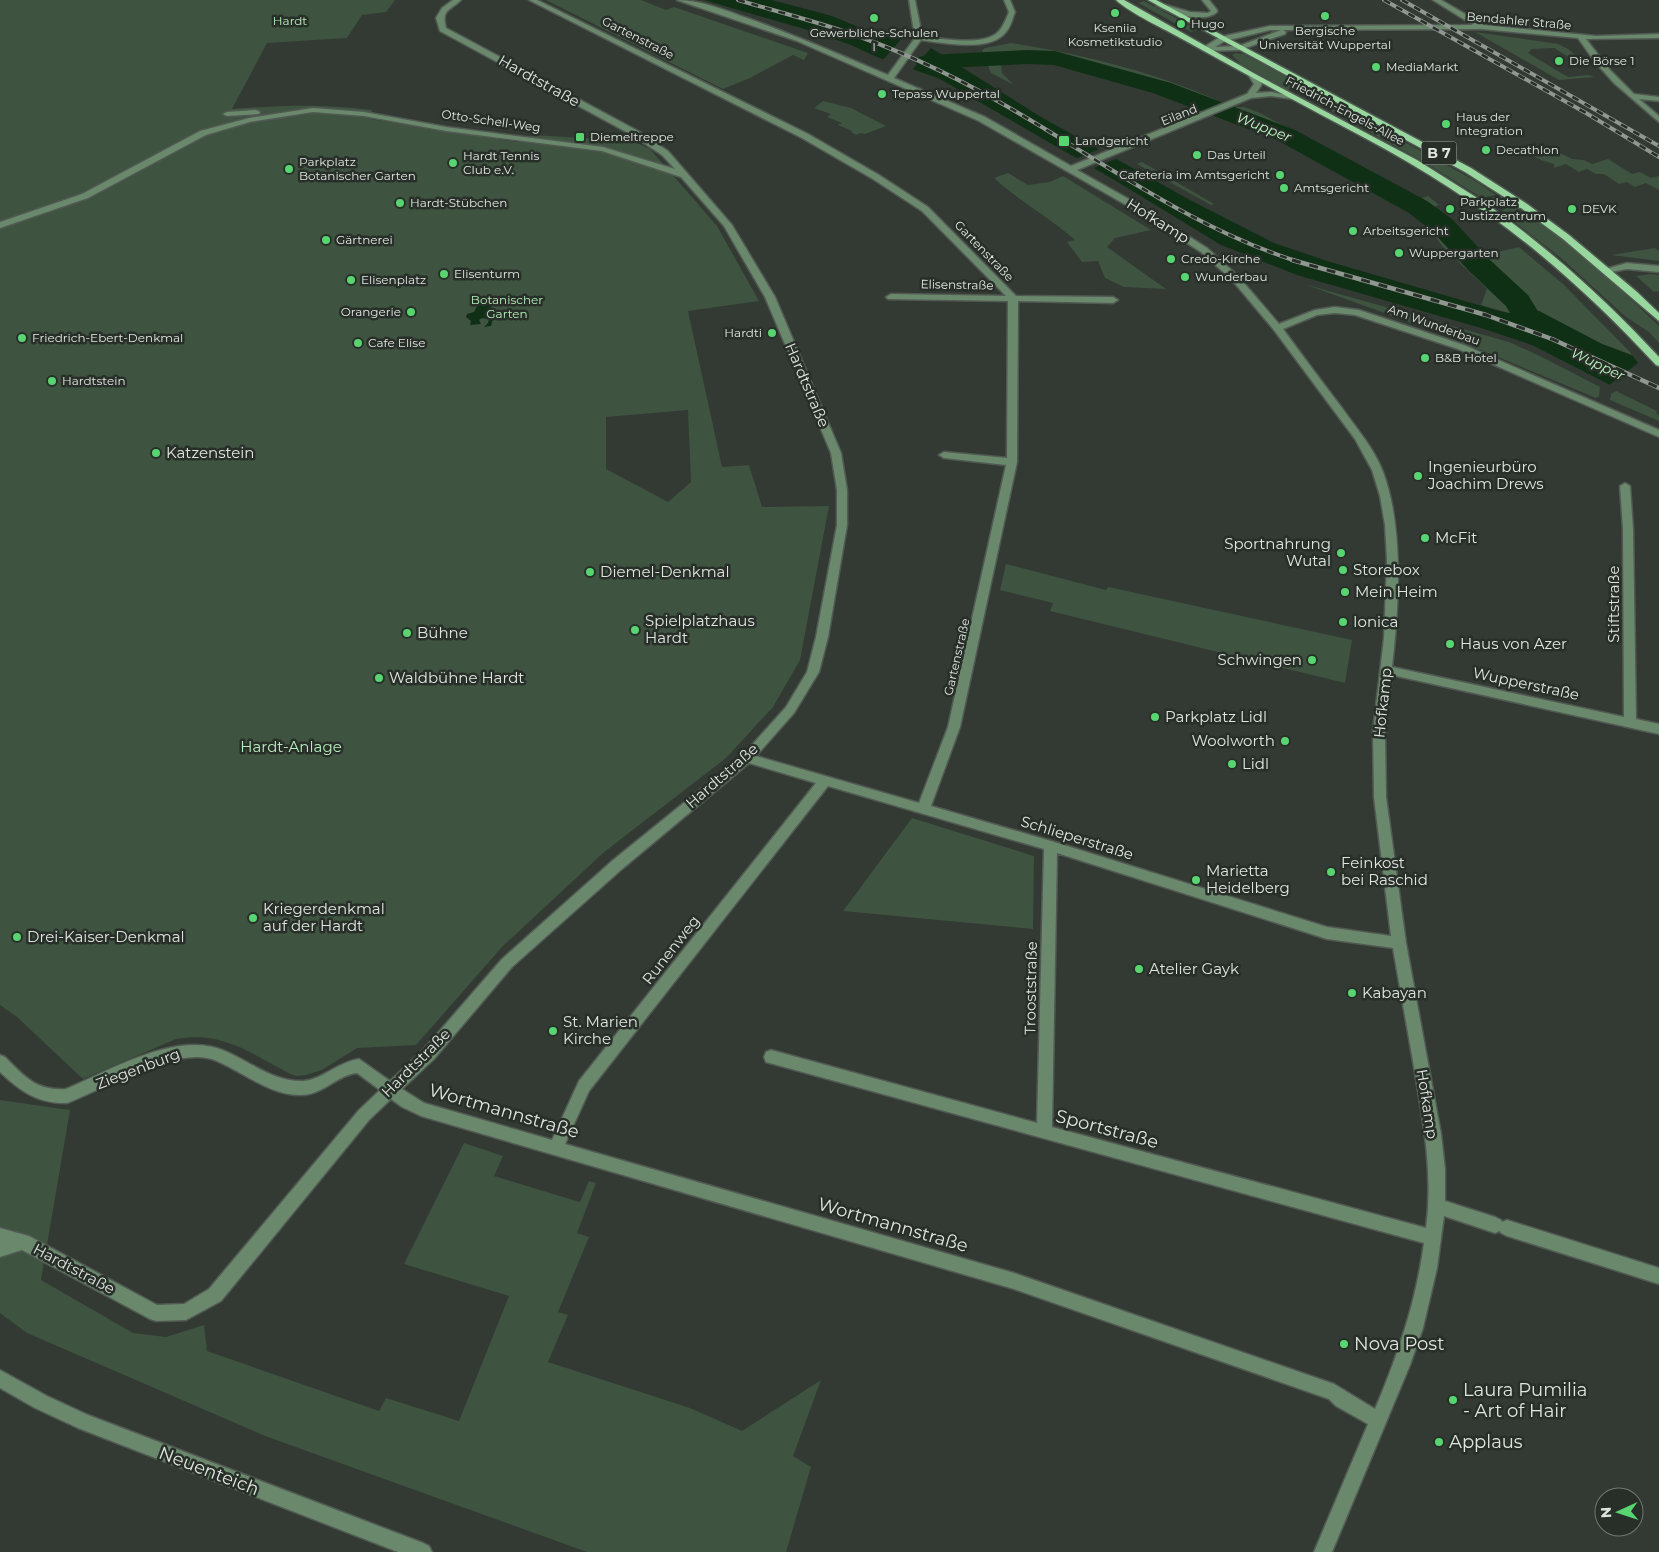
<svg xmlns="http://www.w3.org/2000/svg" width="1659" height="1552" font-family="Montserrat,sans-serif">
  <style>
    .green { fill: #3e5340; fill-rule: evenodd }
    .water { fill: #103016 }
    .pier { fill: #323a33 }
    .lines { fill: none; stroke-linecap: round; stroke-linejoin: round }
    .river { fill: #103016; fill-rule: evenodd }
    .minor-casing { stroke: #515952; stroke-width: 3 }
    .major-casing { stroke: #515952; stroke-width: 3 }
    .minor { fill: #69886c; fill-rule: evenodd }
    .major { fill: #98d89f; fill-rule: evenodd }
    .rail-far1-casing { stroke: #909690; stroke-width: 4 }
    .rail-casing { stroke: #909690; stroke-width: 4.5 }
    .rail-far1 { stroke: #282f29; stroke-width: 2.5; stroke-dasharray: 7; stroke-linecap: butt }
    .rail { stroke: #282f29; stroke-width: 3; stroke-dasharray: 9; stroke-linecap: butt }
    .poi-dot { fill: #58d570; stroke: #282f29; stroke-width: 2 }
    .labels { text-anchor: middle; stroke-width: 5; stroke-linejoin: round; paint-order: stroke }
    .far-park-label { font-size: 12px; fill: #b4edb9; stroke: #282f29 }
    .far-street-label { font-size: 12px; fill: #dfe4df; stroke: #282f29 }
    .far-poi-label { font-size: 12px; fill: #dfe4df; stroke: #282f29; text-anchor: start }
    .far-water-label { font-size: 14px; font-style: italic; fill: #bbf4c0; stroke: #282f29 }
    .shield { fill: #282f29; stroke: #a8aea8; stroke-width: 1 }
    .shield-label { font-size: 14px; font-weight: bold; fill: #dfe4df }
    .street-label { font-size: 15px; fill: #dfe4df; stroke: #282f29 }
    .poi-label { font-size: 15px; fill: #dfe4df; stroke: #282f29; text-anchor: start }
    .park-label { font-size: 15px; fill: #b4edb9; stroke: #282f29 }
    .near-street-label { font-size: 18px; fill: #dfe4df; stroke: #282f29 }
    .near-poi-label { font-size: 18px; fill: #dfe4df; stroke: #282f29; text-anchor: start }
  </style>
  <rect width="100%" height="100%" fill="#323a33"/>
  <!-- green -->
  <g class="green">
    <path d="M0,0h395l-9,12 -24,3 -15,23 -80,5 -35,66c51,-4 90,-5 140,1l-2,9 147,23 16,-7 100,6 17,8 67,77 42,75 -71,10 34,156 27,-2 13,42 67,-1 -29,154 -27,47 -47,51 -123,95 -101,94 -86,98 -59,3 -35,22 -16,5 -9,1 -7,-2c-40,-21 -67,-43 -114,-35l-93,40 -66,-62 -17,-12zM688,410l3,72 -23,20 -62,-33v-52z"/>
    <path d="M546,0h95l25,10 8,-3 134,46 -4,7 -11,-5 -43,23 -27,11z"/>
    <path d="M1144,1l54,29 -7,2 -53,-29z"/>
    <path d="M1475,32l83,12 10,5 14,11h-9l-19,-12 -22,1 -4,4 40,24 20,-2 7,2 -36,3z"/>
    <path d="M1011,43c71,11 143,29 208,58l-15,8 -61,-23 -96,-24 -46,2 1,9 12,12 -23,-12 -9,-23 3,-2z"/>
    <path d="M1235,53l9,1 57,31 -9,1 -4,4 -46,-25 -10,-10z"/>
    <path d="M1315,96h5l152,83 24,16 -14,3 -58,-36 -113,-62v-3z"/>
    <path d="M823,101l28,7 35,18 -21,8 -4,-1 -5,2 -5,-3 1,-1 -14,-6 4,-2 -15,-6 4,-3 -17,-6z"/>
    <path d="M1232,107h12l14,5 162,87 8,-3 11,9 -25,8 -124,-71 -71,-27z"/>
    <path d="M1542,152l10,2 6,-2 14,7 12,1 8,4 16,-5 24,15 8,-2 11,6 8,-2v14l-13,-7 -11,4 -8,-5 -8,2 -15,-10h-8l-9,-5 -8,3 -13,-8 -12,4v-4l-13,-4 -9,-5z"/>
    <path d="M1142,162l72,42 -3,1 -74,-41z"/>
    <path d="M1008,173l20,12 22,-3 13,-6 88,54 -36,8 -8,9 59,42 -42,-2 -19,-9 -7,-17 -16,1 -15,-20 8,-2c-26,-23 -56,-39 -81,-62z"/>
    <path d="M1509,207c31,4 124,94 150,119v17l-10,-11 -23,-15 -65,-59 -58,-45 -1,-3z"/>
    <path d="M1449,219l22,29 10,8 38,-9 44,37 71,72 -32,-12 -63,-33 -30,2 -28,-8 6,-16 -44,-42 -16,-21z"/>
    <path d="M1655,248l4,3v10l-48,-6z"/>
    <path d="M1650,274l9,1v16l-5,1 -18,-16z"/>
    <path d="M1304,284l205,58 31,14 60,31 -1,9 -3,2 -156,-65z"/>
    <path d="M1616,391l41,20 -1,2 3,2v6l-49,-21 1,-6z"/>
    <path d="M1006,564l100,26 2,-3 244,53 -7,43 -295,-72 3,-8 -53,-13z"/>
    <path d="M912,818l122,38 -1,73 -190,-18z"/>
    <path d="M0,1100l70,10 -29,170 92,53 33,4 38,-12 3,26 172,60 7,-13 73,23 50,-125 -105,-32 60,-121 39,13 -9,20 86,26 9,-21 7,2 -19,50 12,4 -31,75 10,3 -20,47 142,46 52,23 79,-51 -28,76 18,11 -25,85h-199l-322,-116 -238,-103 -27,-20z"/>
  </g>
  <!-- water -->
  <g class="water">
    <path d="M704,0h68l60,16 48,20 21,3 30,9 110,69 149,83 84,43 53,18 172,50 10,2 30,-2 63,33 32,12 25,13v41l-127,-65 -51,-17 -184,-53 -76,-30 -105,-64 -178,-103 -61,-21 -26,-12 -40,-14z"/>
    <path d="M485,302l9,2 -7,7 7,4 -3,11 -7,1 4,-4 1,-4 -7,-1 -3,2 2,4 -11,1 1,-4 -5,-4 1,-3 7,-2 3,-6z"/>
  </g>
  <!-- pier -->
  <g class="pier">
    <path d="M902,38l29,10 -19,22 -29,-10z"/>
    <path d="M1102,148l16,10 -27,11 -16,-10z"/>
    <path d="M1630,352l29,14v45l-51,-25 30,-23z"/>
  </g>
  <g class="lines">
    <!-- river -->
    <path class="river" d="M1027,50l28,1 116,32 124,47 132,71 25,18 37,40 39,36 24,39 -4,6 -11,3 -11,-3 -20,-34 -37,-35 -37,-40 -23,-18 -132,-73 -124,-47 -99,-28 -27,-1 -100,5 -8,-2 -4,-5 4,-5 8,-2z"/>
    <defs>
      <g id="minor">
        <path d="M453,0h8c-11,11 -20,9 -15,28l192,103 30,20 64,74 43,72 66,156 6,37v35l-19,112 -9,35 -25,41 -38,43 163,47 29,-76 58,-262 -62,-7 -5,-3 5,-3 63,6 1,-157 -120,-2 -2,-2 5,-3 115,2 -84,-85 -49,-32 -71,-41 -273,-138h8l271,134 71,41 49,32 88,89 97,1 5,3 -5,3 -95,-2 -1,161 -57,265 -29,79 120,35 276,86 64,9 -17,-139 -1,-65 11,-94 3,-79 -2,-34 -5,-29 -8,-26 -17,-31 -81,-109 -42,-50 -31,-28 -66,-42 -156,-89 -182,-80 -120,-41c23,0 48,10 70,18 48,17 94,37 141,57l27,-37 -6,-38h6l7,36c19,3 60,10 75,-3 6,-5 9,-14 12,-21l-5,-12h6l5,12c-3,8 -5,18 -13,24 -17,15 -60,7 -81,4l-27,38 91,39 86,49 176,-72 7,-10 -5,-8 7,-2 6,10 -6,9 15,-1 26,5 -4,2 -22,-3 -20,2 -174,72 64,36 66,42 31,28 41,48 36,-14 20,-3 24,3 105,35 195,85v7l-201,-88 -103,-34 -20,-2 -18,2 -34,14c19,26 39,53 59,79 14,20 32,40 41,64 21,56 16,135 9,195l232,50 -1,-188 -3,-43 5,-3 5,3 3,43 3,190 23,5v10l-267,-59 -7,57 1,65 20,146 35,191 4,35v32l50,16 6,3 1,2 5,-2 152,48v16l-152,-48 -6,-3 -1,-2 -5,2 -51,-17 -7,52 -14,60 -13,37 -78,187h-18l54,-128 -32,-18 -7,-7 -315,-110 -593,-173 -19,-9 -11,-8 -22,21 -148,181 -35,19 -30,1 -6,-2 -128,-69 -22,7v-29l29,8 128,69 27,-1 25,-15 150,-179 21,-20 -23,-17c-20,2 -34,22 -56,22 -32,0 -56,-22 -84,-34 -38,-18 -113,28 -150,42 -29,1 -47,-12 -67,-31v-17l5,2c20,20 31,34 61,32 45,-19 111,-59 159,-38 26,11 48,31 78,30 19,-1 35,-19 56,-22l31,22 34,-32 78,-90 110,-98 131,-106 43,-48 21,-35 9,-35 21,-112v-35l-6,-37 -66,-156 -41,-71 -43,-49 -79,-26 -156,-20 -82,-15 -51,-4 -63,10 -44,13 -118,63 -88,30v-6l82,-28 118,-63 49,-13 64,-10 51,4 82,15 157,20 72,22 -13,-14 -30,-20 -192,-104 -4,-13 6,-10zM749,763l67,20 -237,298 -27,59 -128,-37 -22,-14 32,-30 78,-92 110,-98zM828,786l216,63 -7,274 -266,-73 -5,2 -2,5 2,5 658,181c-8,59 -26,112 -49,166l-41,-25 -320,-111 -449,-129 24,-53zM1057,853l270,86 66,9c7,42 15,83 22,125 9,52 18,102 11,155l-374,-101z"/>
        <path d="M1202,0h7l8,10v2c-12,12 -49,1 -61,-7l3,-2 31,9 18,1 3,-2z"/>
        <path d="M1433,0h8l43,25 112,11 63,-2v4l-73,1 24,31 24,24 25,3v4l-20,-2 20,17v6l-45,-39 -19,-21 -17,-24 -96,-9 -199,1 3,2 -1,2 -45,16 -35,1 -4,-2 19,-12 50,-11 203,-1zM1270,30h11l-42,16 -24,1 10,-6z"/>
        <path d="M256,110l4,2 -1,2 -32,2 -4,-2 4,-2z"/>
        <path d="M1627,263l32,3v6l-32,-3 -21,4 -4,-3z"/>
        <path d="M0,1370l47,26 41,19 335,128 6,3 3,6h-34l-320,-124 -43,-20 -35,-20z"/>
      </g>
      <path id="major" d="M1116,0h8l133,75 160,85 65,41 16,-3 11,2 -44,-28 -317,-172h8l315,168 56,36 42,31 68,57 22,21v8l-96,-82 -42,-31 -23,-4 -10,1c63,45 119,96 171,152v9l-3,-1c-90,-97 -176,-166 -293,-228 -60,-32 -120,-64 -179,-97 -19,-11 -53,-26 -68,-40z"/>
    </defs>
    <!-- minor casing -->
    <use href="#minor" class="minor-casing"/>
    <!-- major casing -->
    <use href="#major" class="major-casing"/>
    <!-- minor -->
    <use href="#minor" class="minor"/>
    <!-- major -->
    <use href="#major" class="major"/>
    <defs>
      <g id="rail-far1">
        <path d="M738,0c34,10 68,19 102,30 55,18 110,44 161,73 97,55 188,124 295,158"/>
        <path d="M1384,0l202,113 73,44"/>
        <path d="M1402,0l257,146"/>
      </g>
      <path id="rail" d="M1292,260l194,55 66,24 107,49"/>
    </defs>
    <!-- rail-far1 casing -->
    <use href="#rail-far1" class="rail-far1-casing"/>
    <!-- rail casing -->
    <use href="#rail" class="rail-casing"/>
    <!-- rail-far1 -->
    <use href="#rail-far1" class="rail-far1"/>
    <!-- rail -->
    <use href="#rail" class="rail"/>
  </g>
  <!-- markers -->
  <g class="poi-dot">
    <circle cx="1115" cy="13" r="5"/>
    <circle cx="1325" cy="16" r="5"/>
    <circle cx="874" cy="18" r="5"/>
    <circle cx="1181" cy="24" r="5"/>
    <circle cx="1559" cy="61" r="5"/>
    <circle cx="1376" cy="67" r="5"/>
    <circle cx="882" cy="94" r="5"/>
    <circle cx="1446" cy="124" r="5"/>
    <rect x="575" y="132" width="10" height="10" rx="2.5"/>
    <rect x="1058" y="135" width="12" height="12" rx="2.5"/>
    <circle cx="1486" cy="150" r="5"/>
    <circle cx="1197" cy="155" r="5"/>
    <circle cx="453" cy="163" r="5"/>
    <circle cx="289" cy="169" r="5"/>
    <circle cx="1280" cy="175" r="5"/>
    <circle cx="1284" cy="188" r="5"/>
    <circle cx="400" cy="203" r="5"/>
    <circle cx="1450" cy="209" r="5"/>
    <circle cx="1572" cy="209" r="5"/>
    <circle cx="1353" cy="231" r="5"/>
    <circle cx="326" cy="240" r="5"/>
    <circle cx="1399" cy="253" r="5"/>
    <circle cx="1171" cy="259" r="5"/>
    <circle cx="444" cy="274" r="5"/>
    <circle cx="1185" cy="277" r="5"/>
    <circle cx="351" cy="280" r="5"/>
    <circle cx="411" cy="312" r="5"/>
    <circle cx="772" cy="333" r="5"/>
    <circle cx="22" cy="338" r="5"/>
    <circle cx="358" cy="343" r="5"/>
    <circle cx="1425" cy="358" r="5"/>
    <circle cx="52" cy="381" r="5"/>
    <circle cx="156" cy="453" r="5"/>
    <circle cx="1418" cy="476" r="5"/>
    <circle cx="1425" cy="538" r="5"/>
    <circle cx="1341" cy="553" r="5"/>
    <circle cx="1343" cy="570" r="5"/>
    <circle cx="590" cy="572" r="5"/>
    <circle cx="1345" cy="592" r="5"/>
    <circle cx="1343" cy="622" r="5"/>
    <circle cx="635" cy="630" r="5"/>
    <circle cx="407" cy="633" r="5"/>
    <circle cx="1450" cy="644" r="5"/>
    <circle cx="1312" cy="660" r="5"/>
    <circle cx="379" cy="678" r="5"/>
    <circle cx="1155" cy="717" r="5"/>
    <circle cx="1285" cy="741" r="5"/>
    <circle cx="1232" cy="764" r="5"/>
    <circle cx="1331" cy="872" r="5"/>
    <circle cx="1196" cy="880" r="5"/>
    <circle cx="253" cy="918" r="5"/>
    <circle cx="17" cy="937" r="5"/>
    <circle cx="1139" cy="969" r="5"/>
    <circle cx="1352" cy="993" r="5"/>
    <circle cx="553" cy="1031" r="5"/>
    <circle cx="1344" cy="1344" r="5"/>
    <circle cx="1453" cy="1400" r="5"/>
    <circle cx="1439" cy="1442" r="5"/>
  </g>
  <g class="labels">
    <!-- far-park labels -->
    <g class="far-park-label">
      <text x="290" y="25">Hardt</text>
      <text x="507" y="304">Botanischer<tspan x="507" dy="14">Garten</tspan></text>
    </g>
    <!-- far-street labels -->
    <g class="far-street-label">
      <text transform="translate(1519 21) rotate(5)" y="4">Bendahler Straße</text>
      <text transform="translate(638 38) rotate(27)" y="4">Gartenstraße</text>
      <text transform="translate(1345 111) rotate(28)" y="4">Friedrich-Engels-Allee</text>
      <text transform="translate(1179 115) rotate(-22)" y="4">Eiland</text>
      <text transform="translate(491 121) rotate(8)" y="4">Otto-Schell-Weg</text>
      <text transform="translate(984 251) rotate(46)" y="4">Gartenstraße</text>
      <text transform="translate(957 285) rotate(1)" y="4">Elisenstraße</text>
      <text transform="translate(1434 325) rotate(20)" y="4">Am Wunderbau</text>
      <text transform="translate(957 657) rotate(-77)" y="4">Gartenstraße</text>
    </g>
    <!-- far-poi labels -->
    <g class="far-poi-label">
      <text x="1191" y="28">Hugo</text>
      <text x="1115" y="32" text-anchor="middle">Kseniia<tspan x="1115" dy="14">Kosmetikstudio</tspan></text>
      <text x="1325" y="35" text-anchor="middle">Bergische<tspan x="1325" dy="14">Universität Wuppertal</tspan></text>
      <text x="874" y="37" text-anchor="middle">Gewerbliche-Schulen<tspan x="874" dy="14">I</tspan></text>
      <text x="1569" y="65">Die Börse 1</text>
      <text x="1386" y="71">MediaMarkt</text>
      <text x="892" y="98">Tepass Wuppertal</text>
      <text x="1456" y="121">Haus der<tspan x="1456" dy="14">Integration</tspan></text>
      <text x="590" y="141">Diemeltreppe</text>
      <text x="1075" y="145">Landgericht</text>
      <text x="1496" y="154">Decathlon</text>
      <text x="1207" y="159">Das Urteil</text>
      <text x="463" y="160">Hardt Tennis<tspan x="463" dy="14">Club e.V.</tspan></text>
      <text x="299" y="166">Parkplatz<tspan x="299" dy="14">Botanischer Garten</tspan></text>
      <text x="1270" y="179" text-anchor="end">Cafeteria im Amtsgericht</text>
      <text x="1294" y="192">Amtsgericht</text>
      <text x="1460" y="206">Parkplatz<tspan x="1460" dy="14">Justizzentrum</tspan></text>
      <text x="410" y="207">Hardt-Stübchen</text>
      <text x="1582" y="213">DEVK</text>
      <text x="1363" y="235">Arbeitsgericht</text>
      <text x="336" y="244">Gärtnerei</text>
      <text x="1409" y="257">Wuppergarten</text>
      <text x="1181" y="263">Credo-Kirche</text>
      <text x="454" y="278">Elisenturm</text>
      <text x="1195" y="281">Wunderbau</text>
      <text x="361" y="284">Elisenplatz</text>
      <text x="401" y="316" text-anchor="end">Orangerie</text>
      <text x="762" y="337" text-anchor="end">Hardti</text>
      <text x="32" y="342">Friedrich-Ebert-Denkmal</text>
      <text x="368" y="347">Cafe Elise</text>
      <text x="1435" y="362">B&amp;B Hotel</text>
      <text x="62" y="385">Hardtstein</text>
    </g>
    <!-- far-water labels -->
    <g class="far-water-label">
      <text transform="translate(1264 127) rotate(22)" y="5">Wupper</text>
      <text transform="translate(1598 364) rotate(26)" y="5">Wupper</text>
    </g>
    <!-- shield labels -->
    <rect class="shield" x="1421.5" y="141.5" width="35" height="23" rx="4"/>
    <g class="shield-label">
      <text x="1439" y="158">B 7</text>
    </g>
    <!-- street labels -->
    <g class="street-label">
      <text transform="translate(539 81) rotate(29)" y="5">Hardtstraße</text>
      <text transform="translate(1158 221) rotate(32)" y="5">Hofkamp</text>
      <text transform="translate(807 385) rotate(67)" y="5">Hardtstraße</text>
      <text transform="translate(1614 604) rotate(-90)" y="5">Stiftstraße</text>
      <text transform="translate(1526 684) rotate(12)" y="5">Wupperstraße</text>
      <text transform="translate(1383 703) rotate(-84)" y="5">Hofkamp</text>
      <text transform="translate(722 776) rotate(-41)" y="5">Hardtstraße</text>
      <text transform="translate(1077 838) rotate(17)" y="5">Schlieperstraße</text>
      <text transform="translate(671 950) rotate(-52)" y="5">Runenweg</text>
      <text transform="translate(1031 988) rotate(-89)" y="5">Trooststraße</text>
      <text transform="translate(416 1063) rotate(-45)" y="5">Hardtstraße</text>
      <text transform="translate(138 1069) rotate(-21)" y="5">Ziegenburg</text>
      <text transform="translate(1427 1104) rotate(81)" y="5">Hofkamp</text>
      <text transform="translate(74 1269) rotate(28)" y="5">Hardtstraße</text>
    </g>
    <!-- poi labels -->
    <g class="poi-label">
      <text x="166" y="458">Katzenstein</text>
      <text x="1428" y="472">Ingenieurbüro<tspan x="1428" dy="17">Joachim Drews</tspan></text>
      <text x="1435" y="543">McFit</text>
      <text x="1331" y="549" text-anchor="end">Sportnahrung<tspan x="1331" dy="17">Wutal</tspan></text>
      <text x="1353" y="575">Storebox</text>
      <text x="600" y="577">Diemel-Denkmal</text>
      <text x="1355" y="597">Mein Heim</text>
      <text x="645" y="626">Spielplatzhaus<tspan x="645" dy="17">Hardt</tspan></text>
      <text x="1353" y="627">Ionica</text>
      <text x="417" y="638">Bühne</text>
      <text x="1460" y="649">Haus von Azer</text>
      <text x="1302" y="665" text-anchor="end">Schwingen</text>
      <text x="389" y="683">Waldbühne Hardt</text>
      <text x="1165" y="722">Parkplatz Lidl</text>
      <text x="1275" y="746" text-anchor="end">Woolworth</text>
      <text x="1242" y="769">Lidl</text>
      <text x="1341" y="868">Feinkost<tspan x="1341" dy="17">bei Raschid</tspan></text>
      <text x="1206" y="876">Marietta<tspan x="1206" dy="17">Heidelberg</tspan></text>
      <text x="263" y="914">Kriegerdenkmal<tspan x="263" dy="17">auf der Hardt</tspan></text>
      <text x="27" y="942">Drei-Kaiser-Denkmal</text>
      <text x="1149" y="974">Atelier Gayk</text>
      <text x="1362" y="998">Kabayan</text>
      <text x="563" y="1027">St. Marien<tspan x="563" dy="17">Kirche</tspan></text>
    </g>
    <!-- park labels -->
    <g class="park-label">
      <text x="291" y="752">Hardt-Anlage</text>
    </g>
    <!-- near-street labels -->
    <g class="near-street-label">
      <text transform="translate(504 1111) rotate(16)" y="6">Wortmannstraße</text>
      <text transform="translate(1107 1129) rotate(15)" y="6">Sportstraße</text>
      <text transform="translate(893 1225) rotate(16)" y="6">Wortmannstraße</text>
      <text transform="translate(209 1471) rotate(21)" y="6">Neuenteich</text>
    </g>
    <!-- near-poi labels -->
    <g class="near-poi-label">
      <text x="1354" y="1350">Nova Post</text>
      <text x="1463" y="1396">Laura Pumilia<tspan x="1463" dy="21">- Art of Hair</tspan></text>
      <text x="1449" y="1448">Applaus</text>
    </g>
  </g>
  <!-- north arrow -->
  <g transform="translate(1619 1512) rotate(267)"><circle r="24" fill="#282f29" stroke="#717772"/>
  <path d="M0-4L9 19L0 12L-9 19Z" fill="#58d570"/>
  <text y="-8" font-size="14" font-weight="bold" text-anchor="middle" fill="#dfe4df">N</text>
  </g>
</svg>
